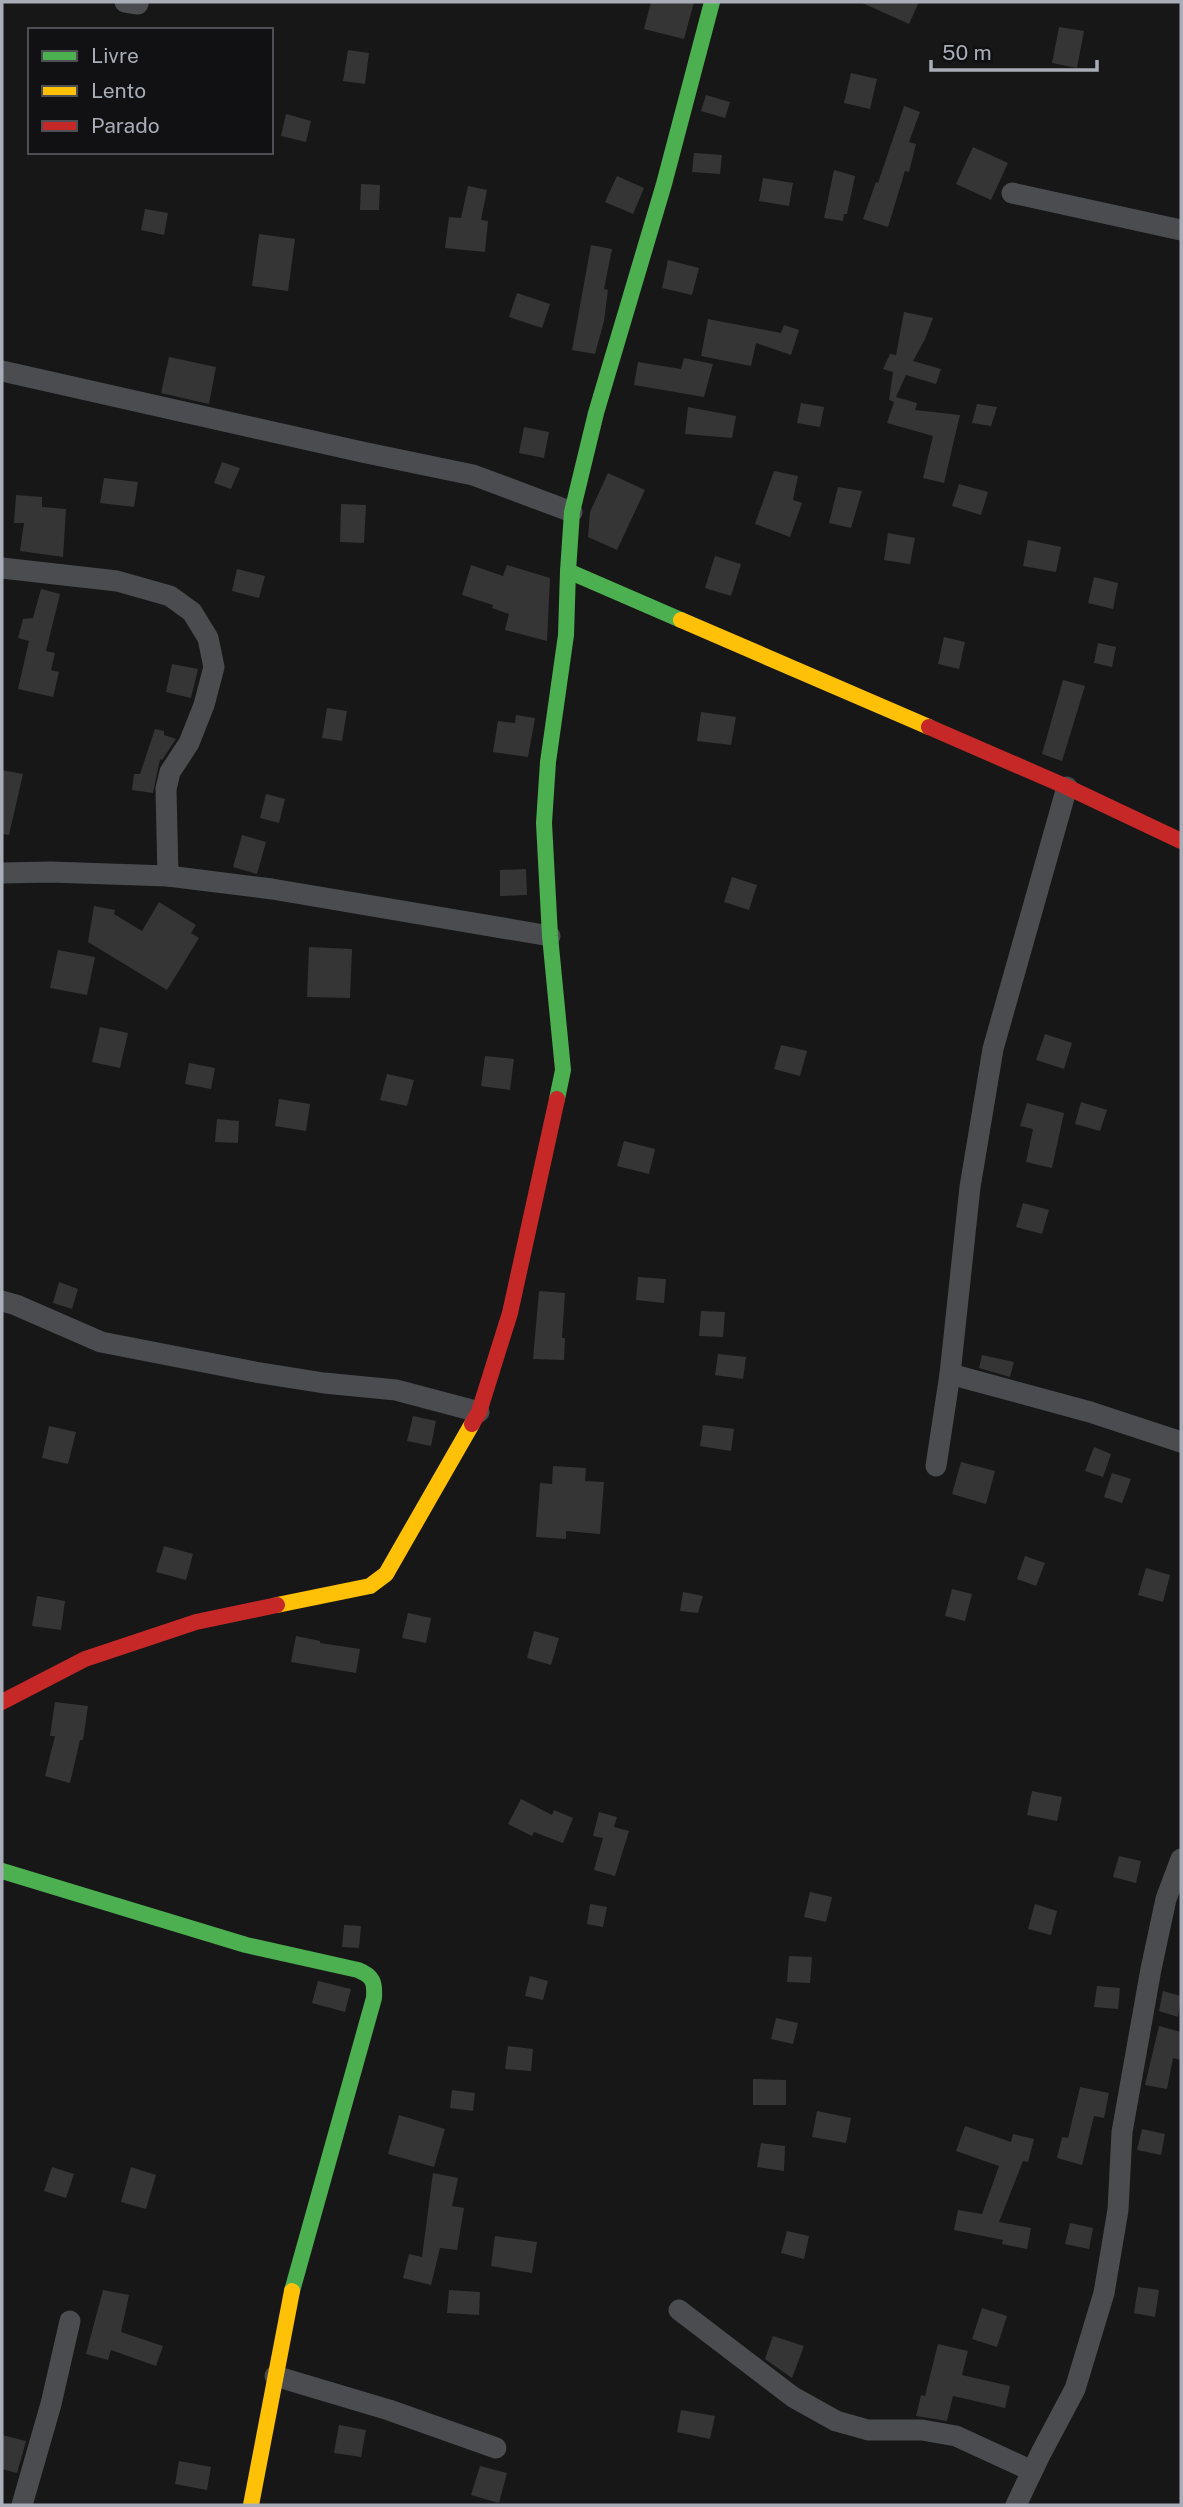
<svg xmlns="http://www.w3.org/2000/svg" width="1183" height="2507" font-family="'Public Sans',sans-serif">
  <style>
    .building { fill: #353536 }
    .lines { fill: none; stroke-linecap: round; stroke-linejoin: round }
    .street { stroke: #4b4c50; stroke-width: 21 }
    .fast { stroke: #4caf50; stroke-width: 16 }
    .slow { stroke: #ffc107; stroke-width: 16 }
    .jam { stroke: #c62828; stroke-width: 16 }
  </style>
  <rect width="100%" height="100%" fill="#171717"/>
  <!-- building -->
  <g class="building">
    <path d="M651,2h43l-10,37 -40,-10z"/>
    <path d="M860,2h59l-10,22z"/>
    <path d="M1059,27l25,4 -7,37 -25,-5z"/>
    <path d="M348,50l21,3 -4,31 -22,-3z"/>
    <path d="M851,73l26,6 -7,30 -26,-6z"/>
    <path d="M706,95l24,7 -5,16 -24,-7z"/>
    <path d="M904,106l16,6 -11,30 7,2 -7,28 -4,-1 -17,56 -25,-8 13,-37 2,1z"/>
    <path d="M286,114l25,7 -5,21 -25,-6z"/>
    <path d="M973,147l35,16 -17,37 -35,-16z"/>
    <path d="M694,153l28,2 -2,19 -28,-2z"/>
    <path d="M834,170l21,6 -8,38h-3l-1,7 -19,-3z"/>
    <path d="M617,176l27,12 -11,26 -28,-12z"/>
    <path d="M763,178l30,5 -4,23 -30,-5z"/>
    <path d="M361,184l19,1 -1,25h-19z"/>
    <path d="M468,186l19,4 -6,30 7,1 -3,31 -40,-4 4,-31 12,1z"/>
    <path d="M145,209l23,4 -4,22 -23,-5z"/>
    <path d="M259,234l36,5 -7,52 -36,-5z"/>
    <path d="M591,245l21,4 -8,40 4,1 -4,31 -9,33 -23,-4z"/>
    <path d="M668,260l31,8 -7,27 -30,-7z"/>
    <path d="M517,293l33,11 -8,24 -33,-11z"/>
    <path d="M904,312l29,6 -8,21 -12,22 28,8 -5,15 -30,-9 -10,22 21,6 -2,7 45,5 -16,68 -21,-5 10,-42 -46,-13 7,-21 -5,-2 4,-28 -10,-3 7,-15 6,1z"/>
    <path d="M708,319l73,14 3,-8 15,5 -8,25 -35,-12 -5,23 -50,-10z"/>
    <path d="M169,357l47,10 -7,37 -48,-11z"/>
    <path d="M684,358l29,6 -9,33 -70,-12 4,-23 43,7z"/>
    <path d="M801,403l23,4 -4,20 -23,-4z"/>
    <path d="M977,404l20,3 -6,19 -19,-3z"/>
    <path d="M688,407l48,9 -4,22 -47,-4z"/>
    <path d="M524,427l25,5 -5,26 -25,-5z"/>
    <path d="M222,462l18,6 -9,21 -17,-6z"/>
    <path d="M774,471l24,5 -5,24 9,3 -12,34 -35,-13z"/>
    <path d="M608,473l37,17 -28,60 -29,-13 2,-25z"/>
    <path d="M104,478l34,4 -4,25 -34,-4z"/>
    <path d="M959,484l29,8 -7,23 -29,-9z"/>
    <path d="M838,487l24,4 -11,37 -22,-5z"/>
    <path d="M16,495l26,2v10l24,2 -3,48 -43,-6 4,-28h-10z"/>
    <path d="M341,504l25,1 -2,38 -24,-1z"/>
    <path d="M888,533l27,5 -5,26 -26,-4z"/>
    <path d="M1028,540l33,7 -5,25 -33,-6z"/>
    <path d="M715,556l26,8 -10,32 -26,-8z"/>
    <path d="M471,565l32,11 4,-11 43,13 -3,63 -42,-11 4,-16 -17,-6 1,-3 -31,-10z"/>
    <path d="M237,569l28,7 -6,22 -27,-7z"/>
    <path d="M1094,577l24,6 -5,26 -25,-6z"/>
    <path d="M41,589l19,5 -14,57 9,2 -4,17 8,2 -6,25 -35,-8 11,-48 -11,-3 5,-19 10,-1z"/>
    <path d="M944,637l21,5 -6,27 -21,-5z"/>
    <path d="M1098,643l18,4 -4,20 -18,-4z"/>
    <path d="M172,664l26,5 -7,29 -25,-6z"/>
    <path d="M1063,680l22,6 -23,75 -20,-7z"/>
    <path d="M327,708l20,3 -5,30 -20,-3z"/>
    <path d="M701,712l35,5 -5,28 -34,-4z"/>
    <path d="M516,715l19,3 -7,39 -35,-5 5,-31 17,2z"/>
    <path d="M155,729l9,2v4l12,4 -14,21 -2,-1 -7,34 -21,-3 2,-16h6z"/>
    <path d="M2,770l21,4 -14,61 -7,-1z"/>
    <path d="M266,794l19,5 -6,24 -19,-5z"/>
    <path d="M242,835l24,7 -9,32 -24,-7z"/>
    <path d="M526,869l1,26 -27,1v-26z"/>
    <path d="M732,877l25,8 -8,25 -25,-8z"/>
    <path d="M159,902l37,23 -5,8 8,5 -32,52 -79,-48 6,-36 21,4 -1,4 28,17z"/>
    <path d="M309,947l43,2 -2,49 -43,-1z"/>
    <path d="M58,950l37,7 -8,38 -37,-7z"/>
    <path d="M100,1027l28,6 -8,35 -28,-6z"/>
    <path d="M1045,1034l27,9 -8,26 -28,-9z"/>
    <path d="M781,1045l26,6 -7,25 -26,-7z"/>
    <path d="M485,1056l29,3 -4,31 -29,-4z"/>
    <path d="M189,1063l26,5 -4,21 -26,-5z"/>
    <path d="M387,1074l27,6 -7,26 -27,-6z"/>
    <path d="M279,1099l31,5 -4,27 -31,-5z"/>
    <path d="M1081,1102l26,8 -7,21 -25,-7z"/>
    <path d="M1027,1103l37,10 -12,55 -26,-6 7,-33 -13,-3z"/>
    <path d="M217,1119l22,2 -1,22 -23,-1z"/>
    <path d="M624,1141l31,8 -6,25 -32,-8z"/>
    <path d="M1023,1203l26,7 -7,24 -26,-7z"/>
    <path d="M638,1277l28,2 -2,24 -28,-3z"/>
    <path d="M59,1282l19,7 -6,20 -19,-6z"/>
    <path d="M539,1291l26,2 -3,45h3l-1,22 -31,-1z"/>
    <path d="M701,1311l24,1 -2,25 -24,-1z"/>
    <path d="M718,1354l28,3 -3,22 -28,-4z"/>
    <path d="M982,1355l32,7 -4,15 -31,-9z"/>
    <path d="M413,1416l23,5 -5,25 -24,-5z"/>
    <path d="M703,1425l31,4 -3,22 -31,-5z"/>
    <path d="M49,1426l27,6 -8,32 -26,-6z"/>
    <path d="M1094,1447l17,7 -8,23 -18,-6z"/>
    <path d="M961,1462l34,9 -9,33 -34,-10z"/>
    <path d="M553,1466l33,2 -1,13 19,1 -4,52 -34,-3v8l-30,-2 4,-54 12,1z"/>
    <path d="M1112,1473l19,6 -9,24 -18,-6z"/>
    <path d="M164,1546l29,8 -7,26 -30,-8z"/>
    <path d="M1025,1556l20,7 -9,23 -19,-7z"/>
    <path d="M1146,1568l24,7 -7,27 -25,-7z"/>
    <path d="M952,1589l20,5 -7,27 -20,-5z"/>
    <path d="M683,1592l20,4 -5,17 -18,-2z"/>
    <path d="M37,1596l28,5 -4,29 -29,-4z"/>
    <path d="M408,1613l23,5 -5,25 -24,-5z"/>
    <path d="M534,1631l25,7 -8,27 -24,-7z"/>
    <path d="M296,1636l24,5v2l40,6 -4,24 -65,-11z"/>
    <path d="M55,1702l33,4 -5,34h-3l-10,43 -25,-7 10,-40h-5z"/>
    <path d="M1032,1791l30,6 -5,24 -30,-6z"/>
    <path d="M521,1799l31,16 2,-5 19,8 -10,25 -29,-11 -2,4 -24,-12z"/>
    <path d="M599,1812l18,5 -3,10 15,4 -14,45 -21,-6 9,-32 -10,-2z"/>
    <path d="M1119,1856l22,5 -5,22 -23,-6z"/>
    <path d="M810,1892l22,5 -6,25 -22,-5z"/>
    <path d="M590,1904l17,3 -4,20 -16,-3z"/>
    <path d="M1035,1904l22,7 -6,24 -23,-6z"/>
    <path d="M344,1925l17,1 -2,22 -17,-1z"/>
    <path d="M789,1956l23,1 -2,26 -23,-1z"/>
    <path d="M530,1976l18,5 -5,19 -18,-4z"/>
    <path d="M318,1981l33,8 -6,23 -33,-9z"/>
    <path d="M1097,1986l23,2 -2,21 -24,-2z"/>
    <path d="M1163,1991l18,5 -3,21 -19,-6z"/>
    <path d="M776,2018l22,5 -5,21 -22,-5z"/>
    <path d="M1159,2026l22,6v28l-8,-2 -6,31 -22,-4z"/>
    <path d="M508,2046l25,3 -2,22 -26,-2z"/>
    <path d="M753,2079l33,1v25h-33z"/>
    <path d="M1080,2087l29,6 -5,25 -10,-2 -12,49 -25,-7 5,-21 6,1z"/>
    <path d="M452,2090l23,3 -2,18 -23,-3z"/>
    <path d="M817,2111l34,7 -5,25 -34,-6z"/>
    <path d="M399,2115l46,14 -11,38 -46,-13z"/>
    <path d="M965,2126l46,16 2,-8 21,5 -6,23 -5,-1 -24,61 32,6 -4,21 -25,-5 1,-4 -49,-10 4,-20 24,4 17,-48 -43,-15z"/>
    <path d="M1142,2129l23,5 -4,21 -24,-5z"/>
    <path d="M761,2143l24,3 -1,25 -27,-4z"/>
    <path d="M52,2167l22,7 -8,24 -22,-7z"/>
    <path d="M131,2167l25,8 -10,34 -25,-7z"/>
    <path d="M433,2173l25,5 -6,28 12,2 -7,42 -17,-2 -9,37 -28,-7 6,-24 13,3z"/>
    <path d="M1070,2223l23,5 -4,21 -24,-5z"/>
    <path d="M787,2231l22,5 -5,23 -23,-6z"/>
    <path d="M495,2236l42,6 -5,31 -41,-7z"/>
    <path d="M1138,2287l21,3 -4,27 -21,-4z"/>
    <path d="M103,2290l26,5 -8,37 42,14 -7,20 -45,-16 -3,10 -22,-6z"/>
    <path d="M449,2290l31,2 -1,23 -32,-2z"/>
    <path d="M982,2308l25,8 -10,31 -25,-8z"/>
    <path d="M773,2336l31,10 -12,32 -27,-19z"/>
    <path d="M938,2344l30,7 -6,24 48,11 -5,22 -52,-12 -6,25 -31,-5 5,-21 4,1z"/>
    <path d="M681,2410l34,6 -5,23 -33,-7z"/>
    <path d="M339,2425l27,5 -5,27 -27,-4z"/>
    <path d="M2,2435l24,6 -9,32 -15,-4z"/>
    <path d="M179,2461l32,6 -4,23 -32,-6z"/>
    <path d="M480,2466l27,7 -8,30 -28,-8z"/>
  </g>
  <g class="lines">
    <!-- street -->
    <g class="street">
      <path d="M125,2l13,2"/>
      <path d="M1012,193l169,37"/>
      <path d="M2,371l360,81 111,23 99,37"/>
      <path d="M2,568l115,13 53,15 22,16 16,26 6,29 -10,38 -15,38 -19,29 -4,17 2,87"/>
      <path d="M2,873l49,-1 117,4 104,13 278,47"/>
      <path d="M2,1301l14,4 85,37 154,30 69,11 72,7 83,22"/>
      <path d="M950,1374l140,38 91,30"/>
      <path d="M936,1466l14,-92 20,-187 23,-138 74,-262"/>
      <path d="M679,2310l114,87 43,24 32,9h54l34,6 76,35"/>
      <path d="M275,2376l114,34 107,38"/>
      <path d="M22,2505l29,-101 19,-83"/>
      <path d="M1016,2505l25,-52 34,-64 29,-96 14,-83 4,-78 29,-163 15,-70 15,-40"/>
    </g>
    <!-- fast -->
    <g class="fast">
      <path d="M681,620l-113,-49 4,-59 24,-99 68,-229 48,-182"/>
      <path d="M557,1099l6,-29 -13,-134 -6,-113 4,-61 18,-127 2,-64"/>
      <path d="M2,1871l244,74 112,25c15,6 17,12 16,28l-82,293"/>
    </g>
    <!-- slow -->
    <g class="slow">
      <path d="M681,620l248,107"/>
      <path d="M277,1605l93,-19 16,-12 86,-150"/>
      <path d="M251,2505l41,-214"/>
    </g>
    <!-- jam -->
    <g class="jam">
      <path d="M929,727l138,60 114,54"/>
      <path d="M472,1424l7,-12 31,-99 47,-214"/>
      <path d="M2,1702l83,-43 111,-37 81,-17"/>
    </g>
  </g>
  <!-- border -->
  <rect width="1183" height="2507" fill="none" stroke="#a8adb8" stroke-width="7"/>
  <!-- legend -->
  <rect x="28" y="28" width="245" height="126" fill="#111113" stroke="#4d4f55" stroke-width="2"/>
  <rect x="42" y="51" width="35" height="10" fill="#4caf50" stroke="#4d4f55" stroke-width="2"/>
  <text x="91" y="63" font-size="21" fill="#a8adb8">Livre</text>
  <rect x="42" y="86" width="35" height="10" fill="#ffc107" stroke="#4d4f55" stroke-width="2"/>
  <text x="91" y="98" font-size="21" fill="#a8adb8">Lento</text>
  <rect x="42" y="121" width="35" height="10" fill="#c62828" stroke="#4d4f55" stroke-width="2"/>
  <text x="91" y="133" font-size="21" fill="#a8adb8">Parado</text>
  <!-- scale -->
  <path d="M931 60v10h166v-10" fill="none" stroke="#a8adb8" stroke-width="3.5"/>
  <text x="942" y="60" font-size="21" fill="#a8adb8" stroke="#111113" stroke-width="5" paint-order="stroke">50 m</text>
</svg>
